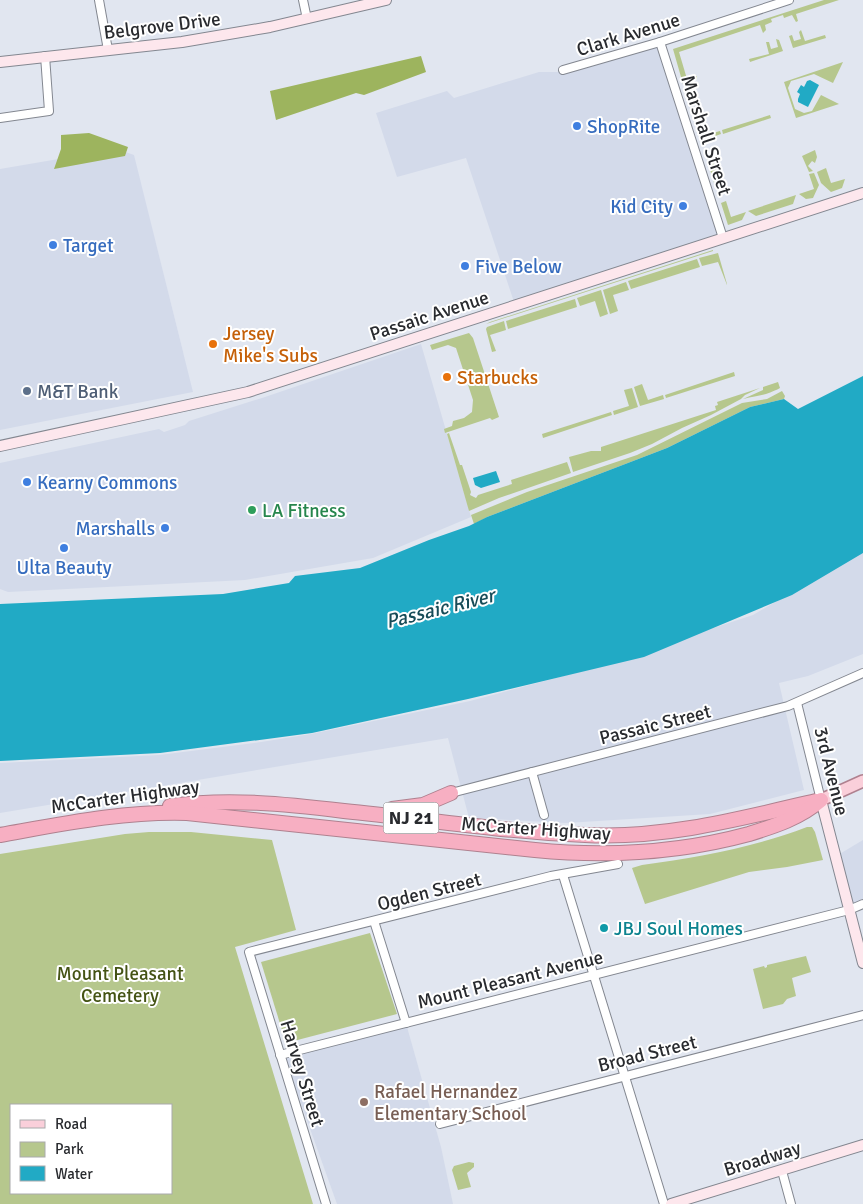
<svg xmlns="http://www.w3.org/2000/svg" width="863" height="1204" font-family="Signika,sans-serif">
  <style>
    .built { fill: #d3daea }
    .green { fill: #b6c78d; fill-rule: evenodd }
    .forest { fill: #9db45e }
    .water { fill: #21aac5 }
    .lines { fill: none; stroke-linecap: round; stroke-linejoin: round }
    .street-casing { stroke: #838790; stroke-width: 10 }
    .secondary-casing { stroke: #838790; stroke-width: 12 }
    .primary-casing { stroke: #af818f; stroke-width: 14 }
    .highway-casing { stroke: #af818f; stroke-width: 16 }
    .street { stroke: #fff; stroke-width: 8 }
    .secondary { stroke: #fde7ed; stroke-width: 10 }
    .primary { stroke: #facfda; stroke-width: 11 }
    .highway { stroke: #f7afc2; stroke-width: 14 }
    .shop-dot { fill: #3f7fe0; stroke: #fff; stroke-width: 2 }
    .food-dot { fill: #e8710a; stroke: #fff; stroke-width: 2 }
    .service-dot { fill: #5c6f8a; stroke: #fff; stroke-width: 2 }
    .leisure-dot { fill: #2e9e5b; stroke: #fff; stroke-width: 2 }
    .culture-dot { fill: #0f9aa8; stroke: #fff; stroke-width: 2 }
    .education-dot { fill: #8d6e63; stroke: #fff; stroke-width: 2 }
    .labels { text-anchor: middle; stroke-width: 4; stroke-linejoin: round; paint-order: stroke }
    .shield { fill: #fff; stroke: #696b6d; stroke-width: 1 }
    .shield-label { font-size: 18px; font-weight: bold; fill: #292b2f }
    .street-label { font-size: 19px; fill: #292b2f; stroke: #fff }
    .shop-label { font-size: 19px; fill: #366cbe; stroke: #fff; text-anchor: start }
    .food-label { font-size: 19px; fill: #c56008; stroke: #fff; text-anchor: start }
    .service-label { font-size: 19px; fill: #4e5e75; stroke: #fff; text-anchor: start }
    .leisure-label { font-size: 19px; fill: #27864d; stroke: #fff; text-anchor: start }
    .culture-label { font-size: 19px; fill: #0d838f; stroke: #fff; text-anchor: start }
    .park-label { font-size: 19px; fill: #445314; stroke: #fff }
    .education-label { font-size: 19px; fill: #785e54; stroke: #fff; text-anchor: start }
    .water-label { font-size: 20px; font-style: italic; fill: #174c58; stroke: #fff }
  </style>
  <rect width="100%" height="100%" fill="#e1e6f0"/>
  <!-- built -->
  <g class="built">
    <path d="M661,40l64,196 -210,69 -49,-147 -69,19 -21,-64 71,-22 7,7 85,-26h24z"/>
    <path d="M117,149l17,6 59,237 -193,38v-261z"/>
    <path d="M421,344l50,173 -98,41 -128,22 -237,12 -8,-3v-126l159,-34 5,3 21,-7 4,-4 76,-24z"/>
    <path d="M863,551v103l-55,22 -29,7 25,107 -94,24 -144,9 -97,-5 -21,-80 -448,75v-50l159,-8 102,-13 50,-8 159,-33 112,-30 171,-56z"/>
    <path d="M863,840v61l-11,5 -14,-51z"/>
    <path d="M407,1027l34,120 12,57h-116l-53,-148z"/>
  </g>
  <!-- green -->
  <g class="green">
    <path d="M824,0h15l-43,14 2,7 -2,1 -4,-7 -8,3 -1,-3 -12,4 1,3 -7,3 1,5 -3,3 -3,-8 -81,27 8,27 10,-3v3l-14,5 -10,-35z"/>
    <path d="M801,30l4,11 20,-6 1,3 -33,10 -4,-12 3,-1 2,6 7,-2 -2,-7z"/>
    <path d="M776,39l3,1 4,11 -33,11 -1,-3 20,-5 -3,-12h3l2,7 7,-2z"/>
    <path d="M843,62l-10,21 -19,-9 -23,7 -3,7 7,21 9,4 8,-2 9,-16 18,9 -43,14 -12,-36z"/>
    <path d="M770,115l1,3 -48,16 -1,-4z"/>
    <path d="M700,120l6,15 14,-4 1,3 -20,7 -6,-19z"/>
    <path d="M815,150l2,7 -2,6 -3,-2 -4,5 5,5 -4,1 -7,-16z"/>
    <path d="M710,158l2,1 10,28 -6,2 -9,-29z"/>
    <path d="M826,168l5,15 14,-4 -3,9 -11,4 -10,-9 -4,-11z"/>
    <path d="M814,173l5,12 -6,13 -7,1 -7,-5 15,-5 -5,-15z"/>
    <path d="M796,195l-3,9 -37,12 -8,-5z"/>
    <path d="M726,201l5,16 15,-5 -4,8 -14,5 -7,-22z"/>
    <path d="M713,250v1l-227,73 4,-2z"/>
    <path d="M718,253l9,31v1l-9,-23 -16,4 -3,-8z"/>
    <path d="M697,259l3,8 -69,22 -3,-8z"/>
    <path d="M626,282l3,8 -16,5 5,16 -8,3 -7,-24z"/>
    <path d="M601,290l7,24 -8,3 -5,-16 -15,5 -3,-8z"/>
    <path d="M575,299l2,8 -69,22 -2,-8z"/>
    <path d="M504,321l2,9 -16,5 6,16 -4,1 -6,-23 1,-2z"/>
    <path d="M469,333l4,5 26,79 -7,3 -2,-2 -45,15 -1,-4 8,-3 1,-5 11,-3 8,-6 1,-12 -17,-52 -8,-3 -16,5 -2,-5z"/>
    <path d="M734,372l1,4 -69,22 -1,-3z"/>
    <path d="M778,382l2,6c-15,8 -21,7 -37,11l20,-9v-3z"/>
    <path d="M642,384l6,16 15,-5 1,4 -24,7 -6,-19z"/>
    <path d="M632,388l6,19 -24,8 -1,-4 16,-5 -5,-16z"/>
    <path d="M760,388l-15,7 -4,4 -30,16 -29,13 -30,16 -22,9 -57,19 -4,-15 22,-6h10v-4l115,-37 -1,-4 3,-1 -1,-3z"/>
    <path d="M782,391l3,5 -1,3 -34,8 -83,41 -180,69 -13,7 -3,-9 56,-23 110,-37 105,-52 25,-4z"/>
    <path d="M611,412l1,3 -69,23 -1,-4z"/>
    <path d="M449,433l11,32h2l9,27 -1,3 6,3 2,-3 34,-11 -1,-4 56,-18 4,11 -72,25 -30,13 -22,-77z"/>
    <path d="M807,827h5l3,5 8,28 -36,7 -38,5 -104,32 -13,-36 10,-3c57,-8 110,-17 165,-38z"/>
    <path d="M149,832h42l81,8 24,90 -61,17 78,257h-313v-350l125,-20zM11,1105h160v88h-160z"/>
    <path d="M370,933l27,81 -111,29 -25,-81z"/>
    <path d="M806,956l5,16 -19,6 4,18 -9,3 -4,5 -20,5 -10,-40 11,-3 1,2 2,-1v-2z"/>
    <path d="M469,1162l5,1v4l-7,6 4,14 -13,3 -6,-20 2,-4z"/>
  </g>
  <!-- forest -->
  <g class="forest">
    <path d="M421,56l5,16 -62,23 -8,-2 -80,27 -6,-29z"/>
    <path d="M89,133l39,14 -3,9 -71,13 7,-20v-14z"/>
  </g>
  <!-- water -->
  <g class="water">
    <path d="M810,80l9,5 -11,22 -10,-5v-3l2,-5 -3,-2 4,-7 3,2 3,-6z"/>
    <path d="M863,376v177l-71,42 -148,62 -176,42 -156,34 -152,20 -160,8v-157l223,-10 66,-11 6,-7 65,-8 69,-28 40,-14 18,-9 180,-69 83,-41 34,-8 14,10z"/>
    <path d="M496,471l4,11 -19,6 -6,-3 -2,-7z"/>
  </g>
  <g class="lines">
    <defs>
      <g id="street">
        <path d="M99,0l9,50"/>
        <path d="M303,0l4,19"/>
        <path d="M660,42l63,196"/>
        <path d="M563,70l97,-28 129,-42"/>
        <path d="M0,118l49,-7 -4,-55"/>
        <path d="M797,703l24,97"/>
        <path d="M532,772l12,43"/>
        <path d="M451,793l337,-87 75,-33"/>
        <path d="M563,875l101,329"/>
        <path d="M374,921l32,102"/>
        <path d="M280,1055l569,-145 14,-6"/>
        <path d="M440,1124l423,-109"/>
        <path d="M782,1171l9,33"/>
        <path d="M326,1204l-77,-252 302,-76 67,-12"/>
      </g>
      <g id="secondary">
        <path d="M0,62l182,-20 88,-15 116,-27"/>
        <path d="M0,446l248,-54 615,-199"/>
        <path d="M821,800l42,163"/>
        <path d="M671,1204l192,-59"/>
      </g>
      <path id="primary" d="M821,800l42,-19"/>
      <g id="highway">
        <path d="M170,806c58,-8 116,-2 174,5 80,8 160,21 241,24 79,4 154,-16 231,-34"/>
        <path d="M392,809l31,-4 28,-12"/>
        <path d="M0,835c62,-11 124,-24 187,-22l348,37c72,7 144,3 214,-16 26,-8 51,-16 72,-34"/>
      </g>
    </defs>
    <!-- street casing -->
    <use href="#street" class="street-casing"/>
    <!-- secondary casing -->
    <use href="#secondary" class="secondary-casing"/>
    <!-- primary casing -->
    <use href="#primary" class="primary-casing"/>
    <!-- highway casing -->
    <use href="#highway" class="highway-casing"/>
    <!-- street -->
    <use href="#street" class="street"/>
    <!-- secondary -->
    <use href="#secondary" class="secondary"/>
    <!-- primary -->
    <use href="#primary" class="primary"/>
    <!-- highway -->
    <use href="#highway" class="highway"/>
  </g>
  <!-- markers -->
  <g class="shop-dot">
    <circle cx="577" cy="126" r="5"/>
    <circle cx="683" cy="206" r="5"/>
    <circle cx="53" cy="245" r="5"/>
    <circle cx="465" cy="266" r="5"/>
    <circle cx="27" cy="482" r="5"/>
    <circle cx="165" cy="528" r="5"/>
    <circle cx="64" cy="548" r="5"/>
  </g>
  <g class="food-dot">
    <circle cx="213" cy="344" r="5"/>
    <circle cx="447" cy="377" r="5"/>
  </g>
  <circle class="service-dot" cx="27" cy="391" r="5"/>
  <circle class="leisure-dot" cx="252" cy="510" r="5"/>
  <circle class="culture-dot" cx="604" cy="928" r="5"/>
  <circle class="education-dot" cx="364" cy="1102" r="5"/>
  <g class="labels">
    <!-- shield labels -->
    <rect class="shield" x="383.5" y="802.5" width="55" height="31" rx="4"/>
    <g class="shield-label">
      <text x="411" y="824">NJ 21</text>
    </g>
    <!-- street labels -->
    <g class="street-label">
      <text transform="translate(162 25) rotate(-7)" y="7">Belgrove Drive</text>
      <text transform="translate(628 34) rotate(-17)" y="7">Clark Avenue</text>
      <text transform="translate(707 135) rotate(72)" y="7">Marshall Street</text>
      <text transform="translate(429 315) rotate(-18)" y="7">Passaic Avenue</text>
      <text transform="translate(655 724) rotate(-14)" y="7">Passaic Street</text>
      <text transform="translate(832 771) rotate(76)" y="7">3rd Avenue</text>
      <text transform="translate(125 796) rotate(-8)" y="7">McCarter Highway</text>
      <text transform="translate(536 828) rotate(4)" y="7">McCarter Highway</text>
      <text transform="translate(429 891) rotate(-14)" y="7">Ogden Street</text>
      <text transform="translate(510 979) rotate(-14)" y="7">Mount Pleasant Avenue</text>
      <text transform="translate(647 1053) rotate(-14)" y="7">Broad Street</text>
      <text transform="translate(303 1073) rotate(73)" y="7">Harvey Street</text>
      <text transform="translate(762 1158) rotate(-17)" y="7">Broadway</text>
    </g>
    <!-- shop labels -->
    <g class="shop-label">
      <text x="587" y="133">ShopRite</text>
      <text x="673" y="213" text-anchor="end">Kid City</text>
      <text x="63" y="252">Target</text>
      <text x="475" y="273">Five Below</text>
      <text x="37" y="489">Kearny Commons</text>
      <text x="155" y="535" text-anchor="end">Marshalls</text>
      <text x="64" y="574" text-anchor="middle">Ulta Beauty</text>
    </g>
    <!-- food labels -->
    <g class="food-label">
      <text x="223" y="340">Jersey<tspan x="223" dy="22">Mike's Subs</tspan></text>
      <text x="457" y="384">Starbucks</text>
    </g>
    <!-- service labels -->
    <g class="service-label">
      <text x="37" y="398">M&amp;T Bank</text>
    </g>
    <!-- leisure labels -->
    <g class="leisure-label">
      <text x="262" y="517">LA Fitness</text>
    </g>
    <!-- culture labels -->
    <g class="culture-label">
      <text x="614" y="935">JBJ Soul Homes</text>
    </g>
    <!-- park labels -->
    <g class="park-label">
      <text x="120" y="980">Mount Pleasant<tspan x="120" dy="22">Cemetery</tspan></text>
    </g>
    <!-- education labels -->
    <g class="education-label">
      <text x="374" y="1098">Rafael Hernandez<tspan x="374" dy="22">Elementary School</tspan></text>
    </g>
    <!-- water labels -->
    <g class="water-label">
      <text transform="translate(440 608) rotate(-14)" y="7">Passaic River</text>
    </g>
  </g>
  <!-- legend -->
  <rect x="10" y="1104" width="162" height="90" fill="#ffffff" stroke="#a9aaac"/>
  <rect x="20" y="1120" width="25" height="8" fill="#facfda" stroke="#a9aaac"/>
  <text x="55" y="1129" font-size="15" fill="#292b2f">Road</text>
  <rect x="20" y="1142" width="25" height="15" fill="#b6c78d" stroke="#a9aaac"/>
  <text x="55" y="1154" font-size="15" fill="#292b2f">Park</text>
  <rect x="20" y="1166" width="25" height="15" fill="#21aac5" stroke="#a9aaac"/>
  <text x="55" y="1179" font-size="15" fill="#292b2f">Water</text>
</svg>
